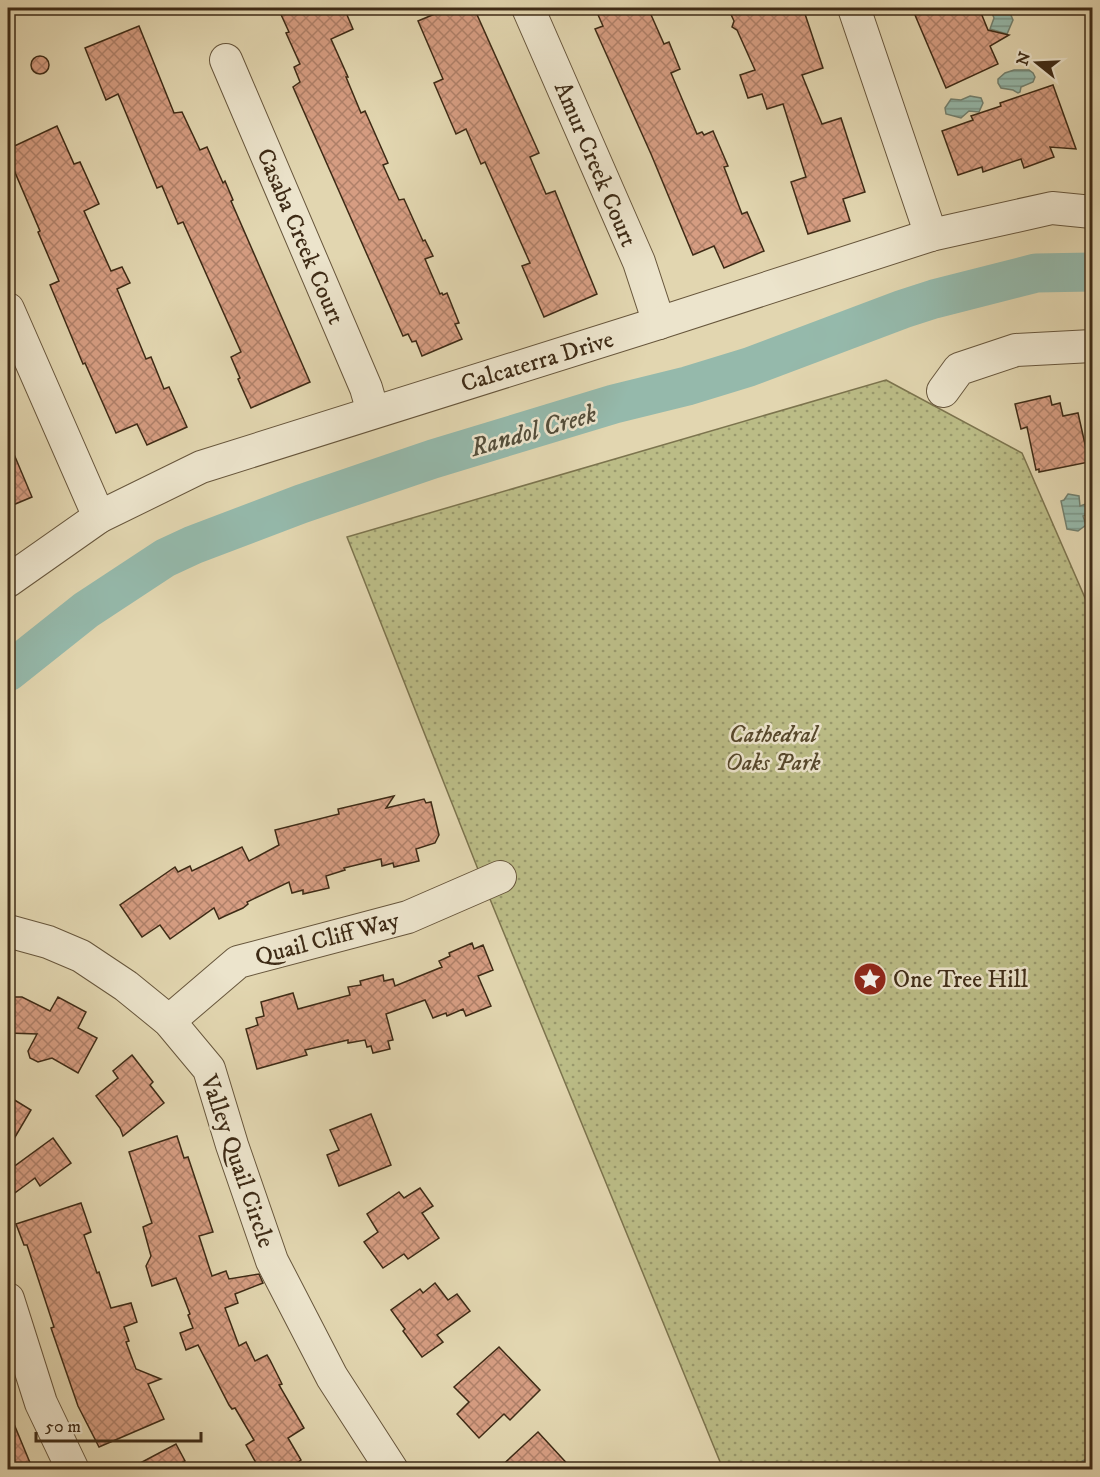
<svg xmlns="http://www.w3.org/2000/svg" width="1100" height="1477" font-family="'IM FELL DW Pica',serif">
  <style>
    .park { fill: url(#park-dots); stroke: #7c744e; stroke-width: 1.5 }
    .water { fill: url(#water-rules); stroke: #72806f; stroke-width: 1.5 }
    .lines { fill: none; stroke-linecap: round; stroke-linejoin: round }
    .stream { stroke: #72806f; stroke-width: 7 }
    .river { stroke: #95b9ab; stroke-width: 39 }
    .building { fill: url(#building-cross-hatch); stroke: #3e2b16; stroke-width: 1.5 }
    .minor-casing { stroke: #67563c; stroke-width: 34 }
    .minor { stroke: #ece4cc; stroke-width: 32 }
    .labels { text-anchor: middle; stroke-width: 5; stroke-linejoin: round; paint-order: stroke }
    .street-label { font-size: 24px; fill: #3e2b16; stroke: #ece4cc }
    .park-label { font-size: 24px; font-style: italic; fill: #57482c; stroke: #ece4cc }
    .poi-label { font-size: 24px; fill: #3e2b16; stroke: #ece4cc; text-anchor: start }
    .water-label { font-size: 26px; font-style: italic; fill: #544e3b; stroke: #ece4cc }
  </style>
  <defs>
    <pattern id="park-dots" width="8" height="8" patternUnits="userSpaceOnUse" patternTransform="scale(1.5)"><rect width="8" height="8" fill="#bbbc86"/><path d="M2 2h.1M6 6h.1" fill="none" stroke="#99996d" stroke-width="1.8" stroke-linecap="round"/></pattern>
    <pattern id="water-rules" width="6" height="5" patternUnits="userSpaceOnUse" patternTransform="scale(1.5)"><rect width="6" height="5" fill="#95b9ab"/><path d="M0 2.5h6" fill="none" stroke="#7b978a"/></pattern>
    <pattern id="building-cross-hatch" width="8" height="8" patternUnits="userSpaceOnUse" patternTransform="scale(1.5)"><rect width="8" height="8" fill="#d69d82"/><path d="M0 0l8 8M0 8l8-8" fill="none" stroke="#af8069"/></pattern>
  </defs>
  <rect width="100%" height="100%" fill="#e2d6b0"/>
  <filter id="stains"><feTurbulence type="fractalNoise" baseFrequency=".00333" numOctaves="4"/><feColorMatrix values="0 0 0 0 .2 0 0 0 0 .09 0 0 0 0 .02 0 0 0 .5 -.17"/></filter>
  <radialGradient id="worn" r=".72"><stop offset=".6" stop-color="#630" stop-opacity="0"/><stop offset="1" stop-color="#630" stop-opacity=".3"/></radialGradient>
  <!-- park -->
  <path class="park" d="M886,380l136,73 70,161v855h-369l-240,-587 -136,-345z"/>
  <!-- water -->
  <g class="water">
    <path d="M990,8h18l5,12 -6,14 -17,-5 4,-11z"/>
    <path d="M1014,70h15l4,3 2,4 -2,5 -12,5 -1,5 -2,1 -5,-3 -12,-2 -3,-5v-4l7,-6z"/>
    <path d="M970,96l11,2 2,5 -4,9 -10,-1 -8,7 -15,-4 -1,-6 6,-9 10,1z"/>
    <path d="M1068,494l11,2 1,10 6,-2 3,10 -6,2 3,9 -8,6 -11,-2 -6,-28 3,-1z"/>
  </g>
  <g class="lines">
    <!-- stream -->
    <path class="stream" d="M1071,1470l21,-11"/>
    <!-- river -->
    <path class="river" d="M8,672l78,-62 79,-52 28,-13 108,-41 132,-45 181,-55 73,-18 62,-19 154,-58 31,-10 102,-26 56,-1"/>
  </g>
  <!-- building -->
  <g class="building">
    <path d="M278,8h66l9,21 -22,10 17,38h-2l15,36 4,-2 23,52 -5,2 16,35 5,-1 19,42 2,-1 8,16 -8,3 15,35 2,-1 1,2 4,-2 12,30 -4,1 7,15 -40,17 -6,-15 -4,1 -4,-8 -5,2 -110,-249 7,-5 -6,-15 6,-3 -14,-31 3,-1z"/>
    <path d="M449,8h25l65,145 -9,4 16,37 9,-3 42,103 -53,23 -22,-51 8,-3 -45,-101 -4,2 -15,-35 -10,5 -22,-51 9,-4 -25,-58z"/>
    <path d="M595,8h53l16,36 5,-2 11,27 -9,4 26,61 5,-2 2,3 9,-4 15,35 -4,1 18,47 5,-2 17,39 -40,17 -10,-22 -21,9 -42,-101 -56,-125 8,-3z"/>
    <path d="M728,8h75l20,60 -21,7 20,49 19,-6 24,74 -22,7 7,22 -42,13 -17,-52 15,-5 -23,-73 -16,5 -5,-15 -14,4 -8,-23 15,-5 -18,-40 -5,-3 2,-6z"/>
    <path d="M912,8h67l9,22 21,5 -19,11 8,18 -52,24z"/>
    <path d="M139,26l35,87 8,-1 18,38 7,-3 16,36 2,-2 8,19 -2,1 79,181 -59,26 -13,-29 2,-1 -9,-21 10,-5 -58,-130 -5,2 -16,-38 -5,2 -39,-94 -12,6 -21,-52z"/>
    <circle cx="40" cy="65" r="9"/>
    <path d="M1053,85l23,64 -26,-2 4,10 -30,11 -3,-9 -38,13 -1,-5 -24,8 -16,-44 31,-11 -2,-4 30,-10 -1,-3z"/>
    <path d="M57,126l17,38 6,-2 19,42 -15,7 27,60 11,-4 8,16 -13,6 29,70 5,-2 13,32 5,-2 18,40 -40,18 -10,-21 -21,9 -31,-70 -2,1 -33,-79 9,-4 -21,-49 2,-1 -32,-75v-7z"/>
    <path d="M1050,396l2,9 8,-2 3,13 15,-3 11,49 -50,10v-3l-3,1 -9,-43 -6,2 -6,-25z"/>
    <path d="M8,440l24,57 -24,10z"/>
    <path d="M394,796l-8,12 38,-9 2,4 5,-1 8,33 -4,8 -19,6 3,12 -25,6 -1,-4 -11,3 -1,-7 -37,9 1,2 -19,6 3,12 -26,6v-4l-11,3 -3,-11 -42,20 1,2 -5,4 -18,8 -6,3 -5,-11 -44,31 -10,-14 -18,12 -22,-32 55,-38 3,5 12,-6 2,5 50,-24 7,14 30,-16 -4,-15 64,-16 -1,-5z"/>
    <path d="M472,943l2,6 9,-4 10,25 -15,6 13,30 -25,10 -3,-7 -16,7 -1,-3 -13,5 -8,-18 -39,14 7,26 -5,1 2,8 -17,4 -2,-7 -4,1 -2,-7 -17,3v-3l-43,10 2,5 -50,14 -11,-40 12,-4 -2,-7 8,-2 -3,-14 32,-9 5,16 52,-14 -2,-8 13,-2 -1,-4 23,-6 1,6 9,-2 2,7 47,-19 -3,-6 11,-5 -1,-3z"/>
    <path d="M8,997h14l28,14 8,-14 28,15 -8,16 19,10 -19,35 -26,-15 -14,4 -8,-4 -2,-7 9,-17 -29,-1z"/>
    <path d="M132,1055l21,27 -3,3 14,18 -41,33 -3,-8 -24,-32 22,-18 -5,-7z"/>
    <path d="M8,1096l23,14 -23,39z"/>
    <path d="M371,1114l20,51 -52,21 -12,-31 12,-5 -9,-20z"/>
    <path d="M177,1136l7,22 4,-1 25,75 -14,4 13,40 14,-5 3,8 30,-5 4,9 -28,11 3,9 -13,5 14,38 7,-4 9,19 12,-6 3,5 12,24 -3,1 25,43 -16,10 13,22 -15,10h-26l-14,-25 8,-5 -19,-32 -3,1 -3,-4 -31,-60 -12,5 -6,-17 13,-5 -5,-13 2,-1 -14,-36 -24,8 -6,-20 5,-10 -8,-29 9,-4 -23,-71z"/>
    <path d="M53,1138l18,25 -31,23 -5,-8 -27,20v-27z"/>
    <path d="M420,1188l13,18 -11,7 17,25 -31,21 -4,-5 -21,14 -19,-26 14,-10 -11,-18 32,-22 5,6z"/>
    <path d="M81,1203l10,29 -7,3 13,38 2,-1 12,36 20,-5 6,19 -13,5 5,14 -3,1 10,27 25,10 -13,5 16,35 -65,28 -21,-41 -27,-78 3,-1 -27,-82h-3l-8,-21z"/>
    <path d="M435,1283l13,17 9,-6 13,17 -33,24 6,7 -21,15 -19,-26 2,-2 -14,-19 29,-21 3,4z"/>
    <path d="M499,1347l41,43 -30,30 -6,-6 -25,24 -22,-24 12,-12 -15,-15z"/>
    <path d="M8,1412h1l24,58h-25z"/>
    <path d="M538,1432l35,38h-76z"/>
    <path d="M176,1444l9,17 -2,1 4,8h-60z"/>
  </g>
  <g class="lines">
    <defs>
      <g id="minor">
        <path d="M528,8l111,254 20,61"/>
        <path d="M854,8l77,227"/>
        <path d="M226,60l140,328 7,24"/>
        <path d="M8,309l91,208"/>
        <path d="M943,391l16,-22 57,-19 76,-4"/>
        <path d="M8,581l91,-64 102,-50 458,-144 272,-88 121,-27 40,4"/>
        <path d="M8,931l40,11 33,14 45,30 43,35 40,48 23,76 40,116 60,116 60,93"/>
        <path d="M169,1021l69,-59 170,-45 92,-40"/>
        <path d="M8,1299l33,104 32,67"/>
      </g>
    </defs>
    <!-- minor casing -->
    <use href="#minor" class="minor-casing"/>
    <!-- minor -->
    <use href="#minor" class="minor"/>
  </g>
  <!-- icons -->
  <defs>
    <symbol id="sight-disc" viewBox="-11 -11 22 22"><circle r="9.5" fill="#8f2418" stroke="#ece4cc"/><path d="M0-6L1.8-2.2L6-1.7L2.9 1.2L3.7 5.4L0 3.3L-3.7 5.4L-2.9 1.2L-6-1.7L-1.8-2.2Z" fill="#fff"/></symbol>
  </defs>
  <g fill-rule="evenodd">
    <use href="#sight-disc" x="851" y="960" width="38" height="38"/>
  </g>
  <g class="labels">
    <!-- street labels -->
    <g class="street-label">
      <text transform="translate(596 164) rotate(67)" y="8">Amur Creek Court</text>
      <text transform="translate(301 236) rotate(67)" y="8">Casaba Creek Court</text>
      <text transform="translate(537 361) rotate(-17)" y="8">Calcaterra Drive</text>
      <text transform="translate(327 938) rotate(-15)" y="8">Quail Cliff Way</text>
      <text transform="translate(238 1161) rotate(71)" y="8">Valley Quail Circle</text>
    </g>
    <!-- park labels -->
    <g class="park-label">
      <text x="773" y="742">Cathedral<tspan x="773" dy="28">Oaks Park</tspan></text>
    </g>
    <!-- poi labels -->
    <g class="poi-label">
      <text x="893" y="987">One Tree Hill</text>
    </g>
    <!-- water labels -->
    <g class="water-label">
      <text transform="translate(533 430) rotate(-16)" y="9">Randol Creek</text>
    </g>
  </g>
  <!-- margin -->
  <rect width="1100" height="1477" fill="none" stroke="#e2d6b0" stroke-width="30"/>
  <rect x="9" y="9" width="1082" height="1459" fill="none" stroke="#3e2b16" stroke-width="3"/>
  <rect x="15" y="15" width="1070" height="1447" fill="none" stroke="#3e2b16" stroke-width="1.5"/>
  <!-- north arrow -->
  <g transform="translate(1037 63) rotate(288)" stroke="#ece4cc" stroke-width="4.5" paint-order="stroke">
  <path d="M0-4.5L10 22L0 15L-10 22Z" fill="#3e2b16"/>
  <text y="-9" font-size="16" font-weight="bold" text-anchor="middle" fill="#3e2b16">N</text>
  </g>
  <!-- scale -->
  <path d="M36 1432v9h165v-9" fill="none" stroke="#3e2b16" stroke-width="3"/>
  <text x="45" y="1432" font-size="18" fill="#3e2b16" stroke="#ece4cc" stroke-width="4.5" paint-order="stroke">50 m</text>
  <rect width="100%" height="100%" filter="url(#stains)"/>
  <rect width="100%" height="100%" fill="url(#worn)"/>
</svg>
